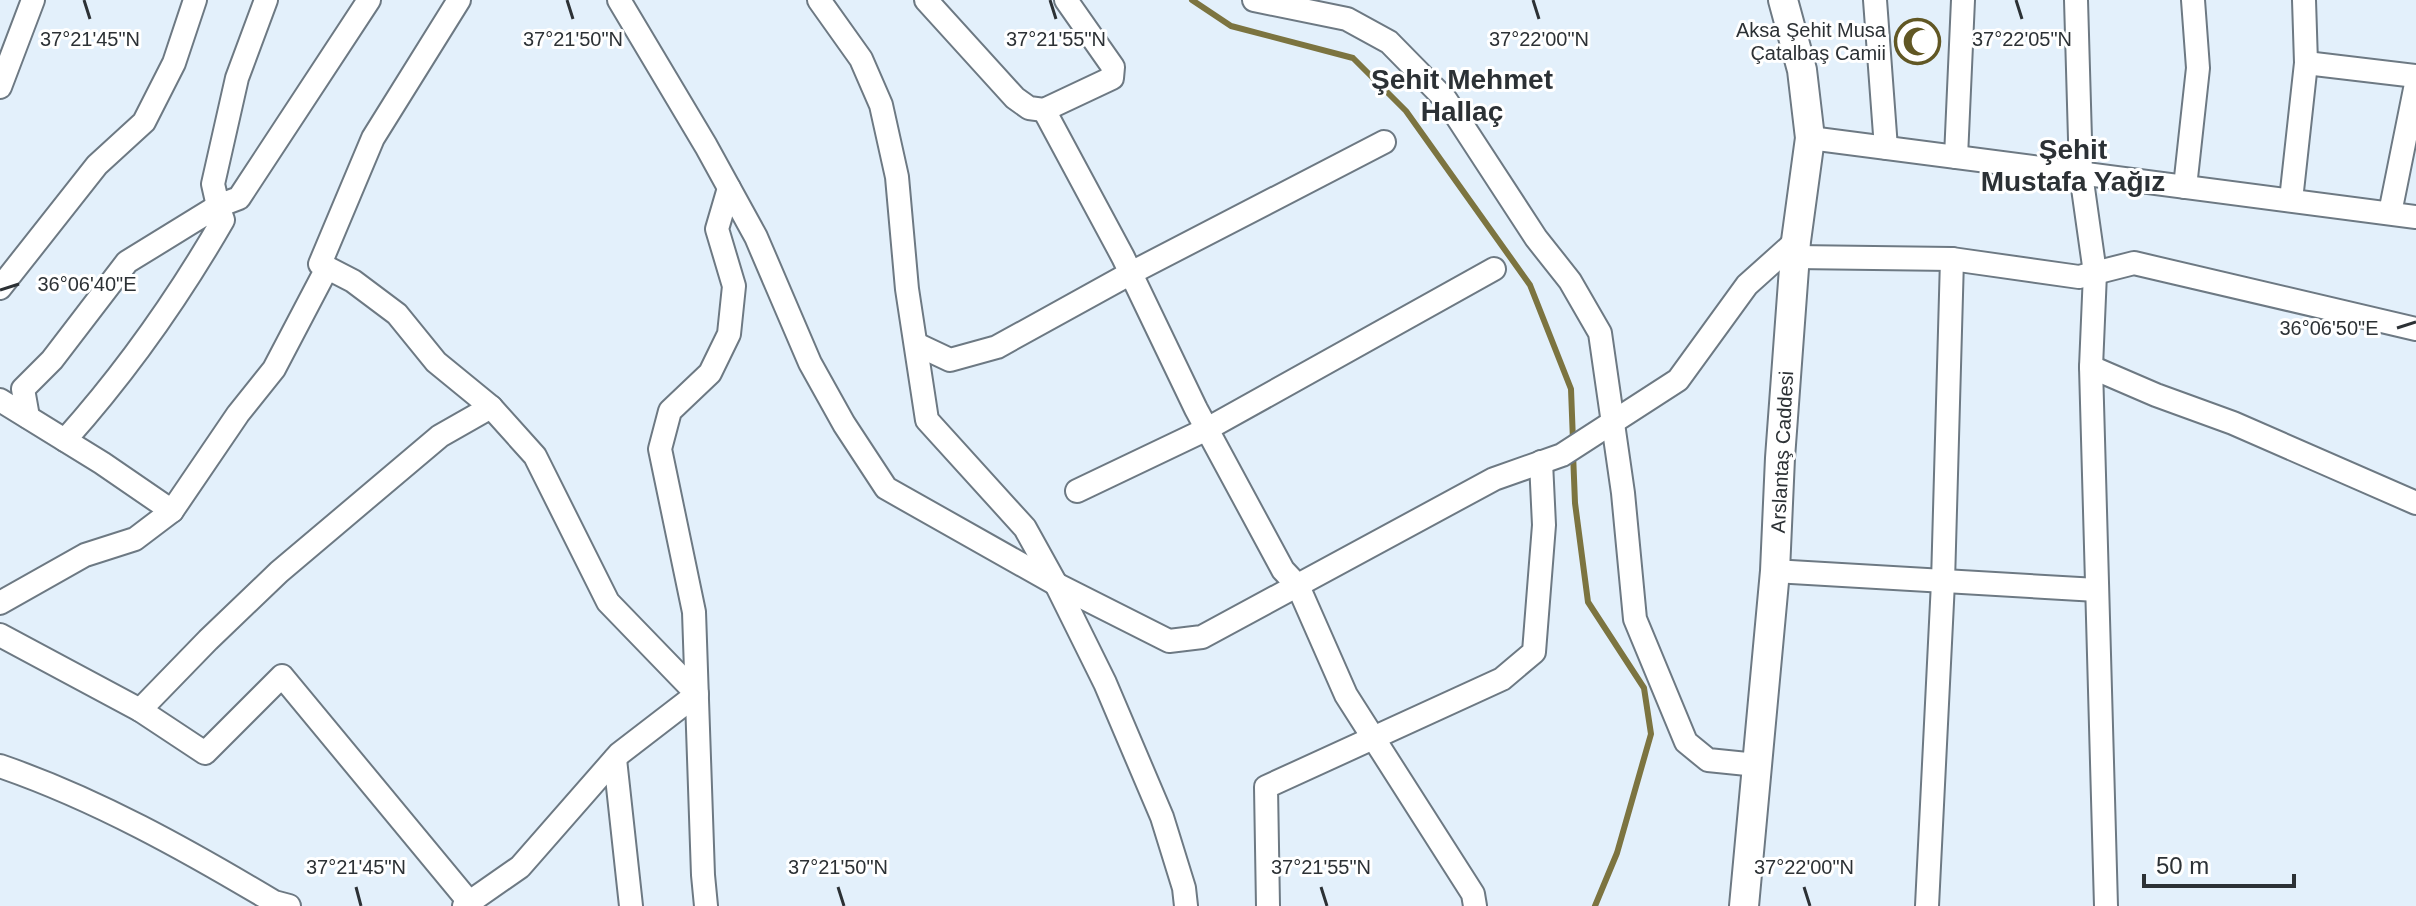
<svg xmlns="http://www.w3.org/2000/svg" width="2416" height="906" font-family="Helvetica,sans-serif">
  <style>
    .lines { fill: none; stroke-linecap: round; stroke-linejoin: round }
    .stream { stroke: #7c7440; stroke-width: 6 }
    .minor-casing { stroke: #6d7983; stroke-width: 26 }
    .major-casing { stroke: #6d7983; stroke-width: 32 }
    .minor { stroke: #fff; stroke-width: 22 }
    .major { stroke: #fff; stroke-width: 28 }
    .ticks { fill: none; stroke: #2c3135; stroke-width: 3 }
    .labels { text-anchor: middle; stroke-width: 6; stroke-linejoin: round; paint-order: stroke }
    .poi-label { font-size: 20px; fill: #2c3135; stroke: #fff; text-anchor: end }
    .street-label { font-size: 20px; fill: #2c3135; stroke: #fff }
    .district-label { font-size: 28px; font-weight: bold; fill: #2c3135; stroke: #fff }
    .ticks-label { font-size: 20px; text-anchor: middle; fill: #2c3135; stroke: #fff; stroke-width: 6; stroke-linejoin: round; paint-order: stroke }
  </style>
  <rect width="100%" height="100%" fill="#e3f0fb"/>
  <g class="lines">
    <!-- stream -->
    <g class="stream">
      <path d="M1192,0l39,26 122,32 53,53 124,174 41,104 2,52"/>
      <path d="M1573,453l2,50 13,99 56,86 7,46 -34,119 -22,53"/>
    </g>
    <defs>
      <g id="minor">
        <path d="M266,0l-29,78 -24,106 5,22 21,-8 130,-198"/>
        <path d="M459,0l-86,138 -53,126 33,17 44,33 39,48 55,45 44,49 73,146 89,92 -78,60 -99,113 -56,39"/>
        <path d="M619,0l87,146 50,91 54,126 34,61 42,64 170,96 113,57 33,-4 292,-158 68,-24 116,-75 69,-95 49,-44"/>
        <path d="M819,0l42,59 20,46 16,72 10,112 20,131 98,108 31,56 49,99 57,134 22,71 2,18"/>
        <path d="M926,0l89,98 14,10 15,2 68,-32 1,-11 -47,-67"/>
        <path d="M1254,0l93,19 42,23 57,58 90,138 34,43 30,52 23,160 12,126 51,123 22,18 49,5"/>
        <path d="M1875,0l11,148"/>
        <path d="M2076,0l5,174 14,99 -4,94 15,539"/>
        <path d="M2306,63l110,13"/>
        <path d="M0,87l33,-87"/>
        <path d="M1044,110l79,147 73,152 87,161 15,16 48,109 127,199 2,12"/>
        <path d="M1810,138l606,79"/>
        <path d="M1956,157l7,-157"/>
        <path d="M2185,187l13,-119 -5,-68"/>
        <path d="M2291,200l15,-137 -2,-63"/>
        <path d="M2390,213l26,-129"/>
        <path d="M1795,257l157,2 127,18 55,-14 282,66"/>
        <path d="M0,288l97,-123 47,-43 30,-59 21,-63"/>
        <path d="M916,344l34,16 47,-13 134,-74 253,-131"/>
        <path d="M2091,367l65,28 77,28 183,80"/>
        <path d="M0,400l102,63 70,48"/>
        <path d="M28,417l-5,-28 29,-29 75,-98 91,-56 5,14c-45,78 -98,153 -158,220"/>
        <path d="M1077,491l130,-62 287,-160"/>
        <path d="M1775,571l322,19"/>
        <path d="M0,603l85,-48 50,-16 37,-28 66,-97 36,-45 53,-101"/>
        <path d="M0,635l140,75 68,-70 71,-68 161,-136 51,-29"/>
        <path d="M140,710l65,43 77,-77 188,227"/>
        <path d="M615,759l16,147"/>
        <path d="M0,766c96,33 187,84 274,136l15,4"/>
        <path d="M706,906l-3,-31 -9,-263 -34,-163 10,-38 40,-38 19,-39 5,-48 -17,-57 12,-41"/>
        <path d="M1268,906l-2,-119 236,-108 32,-27 10,-127 -3,-63"/>
        <path d="M1927,906l16,-324 9,-323"/>
      </g>
      <path id="major" d="M1744,906l31,-335 5,-113 16,-217 14,-103 -8,-68 -19,-70"/>
    </defs>
    <!-- minor casing -->
    <use href="#minor" class="minor-casing"/>
    <!-- major casing -->
    <use href="#major" class="major-casing"/>
    <!-- minor -->
    <use href="#minor" class="minor"/>
    <!-- major -->
    <use href="#major" class="major"/>
  </g>
  <!-- ticks -->
  <path class="ticks" d="M84,0l6,19M567,0l6,19M1050,0l6,19M1533,0l6,19M2016,0l6,19M0,290l19,-6M2397,328l19,-6M356,887l5,19M838,887l6,19M1321,887l6,19M1804,887l6,19"/>
  <!-- icons -->
  <defs>
    <symbol id="mosque-ring" viewBox="-11 -11 22 22"><circle r="9.5" fill="#fff" stroke="#615724" stroke-width="1.5"/><path d="M3.5-4.9A6 6 0 1 0 3.5 4.9A5 5 0 1 1 3.5-4.9Z" fill="#615724"/></symbol>
  </defs>
  <g fill-rule="evenodd">
    <use href="#mosque-ring" x="1892" y="16" width="51" height="51"/>
  </g>
  <g class="labels">
    <!-- poi labels -->
    <g class="poi-label">
      <text x="1886" y="37">Aksa Şehit Musa<tspan x="1886" dy="23">Çatalbaş Camii</tspan></text>
    </g>
    <!-- street labels -->
    <g class="street-label">
      <text transform="translate(1782 452) rotate(-87)" y="7">Arslantaş Caddesi</text>
    </g>
    <!-- district labels -->
    <g class="district-label">
      <text x="1462" y="89">Şehit Mehmet<tspan x="1462" dy="32">Hallaç</tspan></text>
      <text x="2073" y="159">Şehit<tspan x="2073" dy="32">Mustafa Yağız</tspan></text>
    </g>
  </g>
  <g class="ticks-label">
    <text x="90" y="46">37°21'45"N</text>
    <text x="573" y="46">37°21'50"N</text>
    <text x="1056" y="46">37°21'55"N</text>
    <text x="1539" y="46">37°22'00"N</text>
    <text x="2022" y="46">37°22'05"N</text>
    <text x="87" y="291">36°06'40"E</text>
    <text x="2329" y="335">36°06'50"E</text>
    <text x="356" y="874">37°21'45"N</text>
    <text x="838" y="874">37°21'50"N</text>
    <text x="1321" y="874">37°21'55"N</text>
    <text x="1804" y="874">37°22'00"N</text>
  </g>
  <!-- scale -->
  <path d="M2144 874v12h150v-12" fill="none" stroke="#2c3135" stroke-width="4"/>
  <text x="2156" y="874" font-size="24" fill="#2c3135" stroke="#ffffff" stroke-width="6" paint-order="stroke">50 m</text>
</svg>
